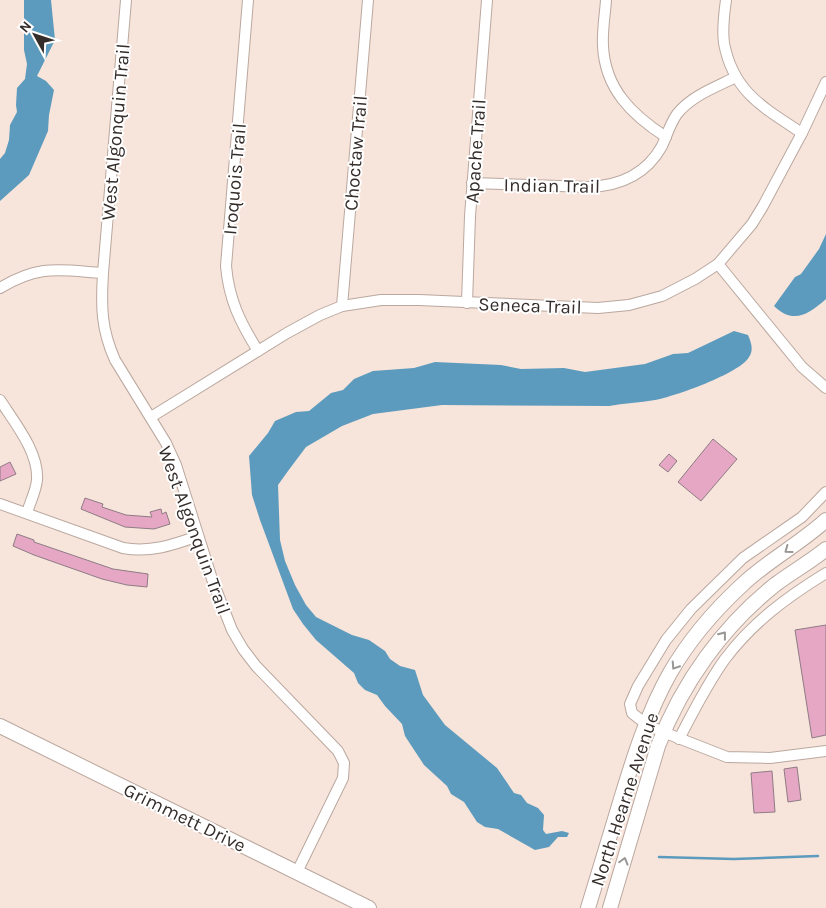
<svg xmlns="http://www.w3.org/2000/svg" width="826" height="908" font-family="Karla,sans-serif">
  <style>
    .water { fill: #5c9bbd }
    .lines { fill: none; stroke-linecap: round; stroke-linejoin: round }
    .stream { stroke: #5c9bbd; stroke-width: 2.5 }
    .building { fill: #e6a7c4; stroke: #8e7c84 }
    .street-casing { stroke: #baa89f; stroke-width: 12 }
    .secondary-casing { stroke: #baa89f; stroke-width: 16 }
    .street { stroke: #fff; stroke-width: 10 }
    .secondary { stroke: #fff; stroke-width: 14 }
    .oneway { stroke: #9a9694 }
    .labels { text-anchor: middle; stroke-width: 4; stroke-linejoin: round; paint-order: stroke }
    .street-label { font-size: 19px; fill: #342d2a; stroke: #fff }
  </style>
  <rect width="100%" height="100%" fill="#f7e4db"/>
  <!-- water -->
  <g class="water">
    <path d="M24,0h27l4,40 -18,36 9,5 8,9 -5,25 -1,16 -19,44 -29,26v-42l5,-6 4,-13 1,-15 7,-13 -1,-7 1,-17 8,-9 2,-15 -3,-14z"/>
    <path d="M826,234v65c-17,15 -33,26 -52,7l21,-29 6,-3 18,-25z"/>
    <path d="M734,331l14,4c3,7 6,15 1,22 -8,16 -76,40 -94,43 -16,3 -31,3 -46,6l-167,-1 -69,9 -31,12 -36,21 -18,24 -10,14 2,55 5,21 10,24 11,20 10,12 36,18 17,5 16,11 5,8 10,7 15,4 8,25 22,30 52,43 17,25 7,2 6,8 11,5 6,7 -1,15 3,4 16,-3 7,2 -2,4h-9l-9,10 -14,3 -37,-21 -13,-2 -8,-5 -13,-20 -13,-8 -4,-8 -23,-21 -19,-29 -3,-12 -17,-18 -8,-11 -12,-5 -7,-7 -4,-10 -38,-33 -13,-16 -10,-15 -33,-89 -8,-25 -3,-39 19,-23 7,-12 21,-9 13,-1 22,-18 12,-3 11,-11 19,-8 41,-3 21,-6 66,3 20,4 43,-1 21,4 60,-8 28,-10 15,-1z"/>
  </g>
  <g class="lines">
    <!-- stream -->
    <path class="stream" d="M659,857l75,2 84,-3"/>
  </g>
  <!-- building -->
  <g class="building">
    <path d="M713,439l24,20 -36,42 -23,-19z"/>
    <path d="M669,454l8,7 -9,11 -9,-7z"/>
    <path d="M10,462l6,12 -16,7v-14z"/>
    <path d="M85,498l18,6 -1,3 24,8 26,2 -2,-5 11,-3 1,5 4,-2 4,12 -16,5 -29,-2 -44,-18z"/>
    <path d="M17,534l17,6v2l79,27 35,5 -1,13 -20,-2 -25,-6 -68,-24 -21,-9z"/>
    <path d="M826,625v110l-14,3 -17,-108z"/>
    <path d="M797,767l4,33 -13,2 -4,-33z"/>
    <path d="M772,771l3,41 -21,1 -3,-40z"/>
  </g>
  <g class="lines">
    <defs>
      <g id="street">
        <path d="M126,0l-23,273c-2,33 -2,56 12,87l51,83 10,22 36,114 20,51 11,19 13,17 82,85 6,12 -1,15 -46,94"/>
        <path d="M248,0l-22,266c3,34 14,56 32,85"/>
        <path d="M606,0c-1,15 -4,31 -3,46 2,43 29,69 63,91"/>
        <path d="M726,0c-2,14 -4,29 -2,43 9,49 40,65 78,90"/>
        <path d="M472,183l116,4c32,-1 58,-12 74,-41 5,-11 8,-22 15,-32 14,-18 39,-27 59,-37"/>
        <path d="M718,264l84,103 24,21"/>
        <path d="M0,288c40,-24 59,-18 103,-15"/>
        <path d="M467,303l3,-87 17,-216"/>
        <path d="M342,306l26,-306"/>
        <path d="M0,400c14,22 39,52 37,80 -1,11 -7,22 -10,33"/>
        <path d="M151,417l136,-84 33,-18 22,-9 39,-6h38l179,8 31,-3 33,-9 33,-17 23,-15 34,-40 11,-18 39,-73 24,-51"/>
        <path d="M826,492l-24,25 -59,41 -52,51 -25,31 -28,46 -8,18 2,9 14,11 17,8 64,25 43,1 56,-7"/>
        <path d="M0,504l123,44c27,5 50,-3 75,-12"/>
        <path d="M679,739c14,-27 28,-55 46,-80 28,-37 62,-62 101,-86"/>
      </g>
      <g id="secondary">
        <path d="M0,726l369,182"/>
        <path d="M588,908c11,-36 22,-73 33,-109 13,-43 27,-87 49,-126 19,-33 45,-63 72,-88 25,-24 58,-41 84,-65"/>
        <path d="M610,908l48,-162c24,-63 65,-120 118,-162 16,-12 34,-22 50,-35"/>
      </g>
    </defs>
    <!-- street casing -->
    <use href="#street" class="street-casing"/>
    <!-- secondary casing -->
    <use href="#secondary" class="secondary-casing"/>
    <!-- street -->
    <use href="#street" class="street"/>
    <!-- secondary -->
    <use href="#secondary" class="secondary"/>
  </g>
  <!-- one-way arrows -->
  <defs><path id="oneway-chevron" d="M-2-3.5L2.5 0L-2 3.5" fill="none" stroke-width="1.6" stroke-linecap="round" stroke-linejoin="round" transform="scale(1.25)"/></defs>
  <g class="oneway">
    <use href="#oneway-chevron" transform="translate(788 550) rotate(144)"/>
    <use href="#oneway-chevron" transform="translate(723 635) rotate(-52)"/>
    <use href="#oneway-chevron" transform="translate(675 666) rotate(123)"/>
    <use href="#oneway-chevron" transform="translate(624 861) rotate(-74)"/>
  </g>
  <g class="labels">
    <!-- street labels -->
    <g class="street-label">
      <text transform="translate(115 132) rotate(-85)" y="7">West Algonquin Trail</text>
      <text transform="translate(475 151) rotate(-86)" y="7">Apache Trail</text>
      <text transform="translate(355 153) rotate(-85)" y="7">Choctaw Trail</text>
      <text transform="translate(234 179) rotate(-85)" y="7">Iroquois Trail</text>
      <text transform="translate(552 185) rotate(1)" y="7">Indian Trail</text>
      <text transform="translate(530 305) rotate(2)" y="7">Seneca Trail</text>
      <text transform="translate(195 530) rotate(70)" y="7">West Algonquin Trail</text>
      <text transform="translate(624 799) rotate(-72)" y="7">North Hearne Avenue</text>
      <text transform="translate(185 817) rotate(26)" y="7">Grimmett Drive</text>
    </g>
  </g>
  <!-- north arrow -->
  <g transform="translate(35 35) rotate(310)" stroke="#ffffff" stroke-width="4" paint-order="stroke">
  <path d="M0-4L9 19L0 12L-9 19Z" fill="#342d2a"/>
  <text y="-8" font-size="14" font-weight="bold" text-anchor="middle" fill="#342d2a">N</text>
  </g>
</svg>
